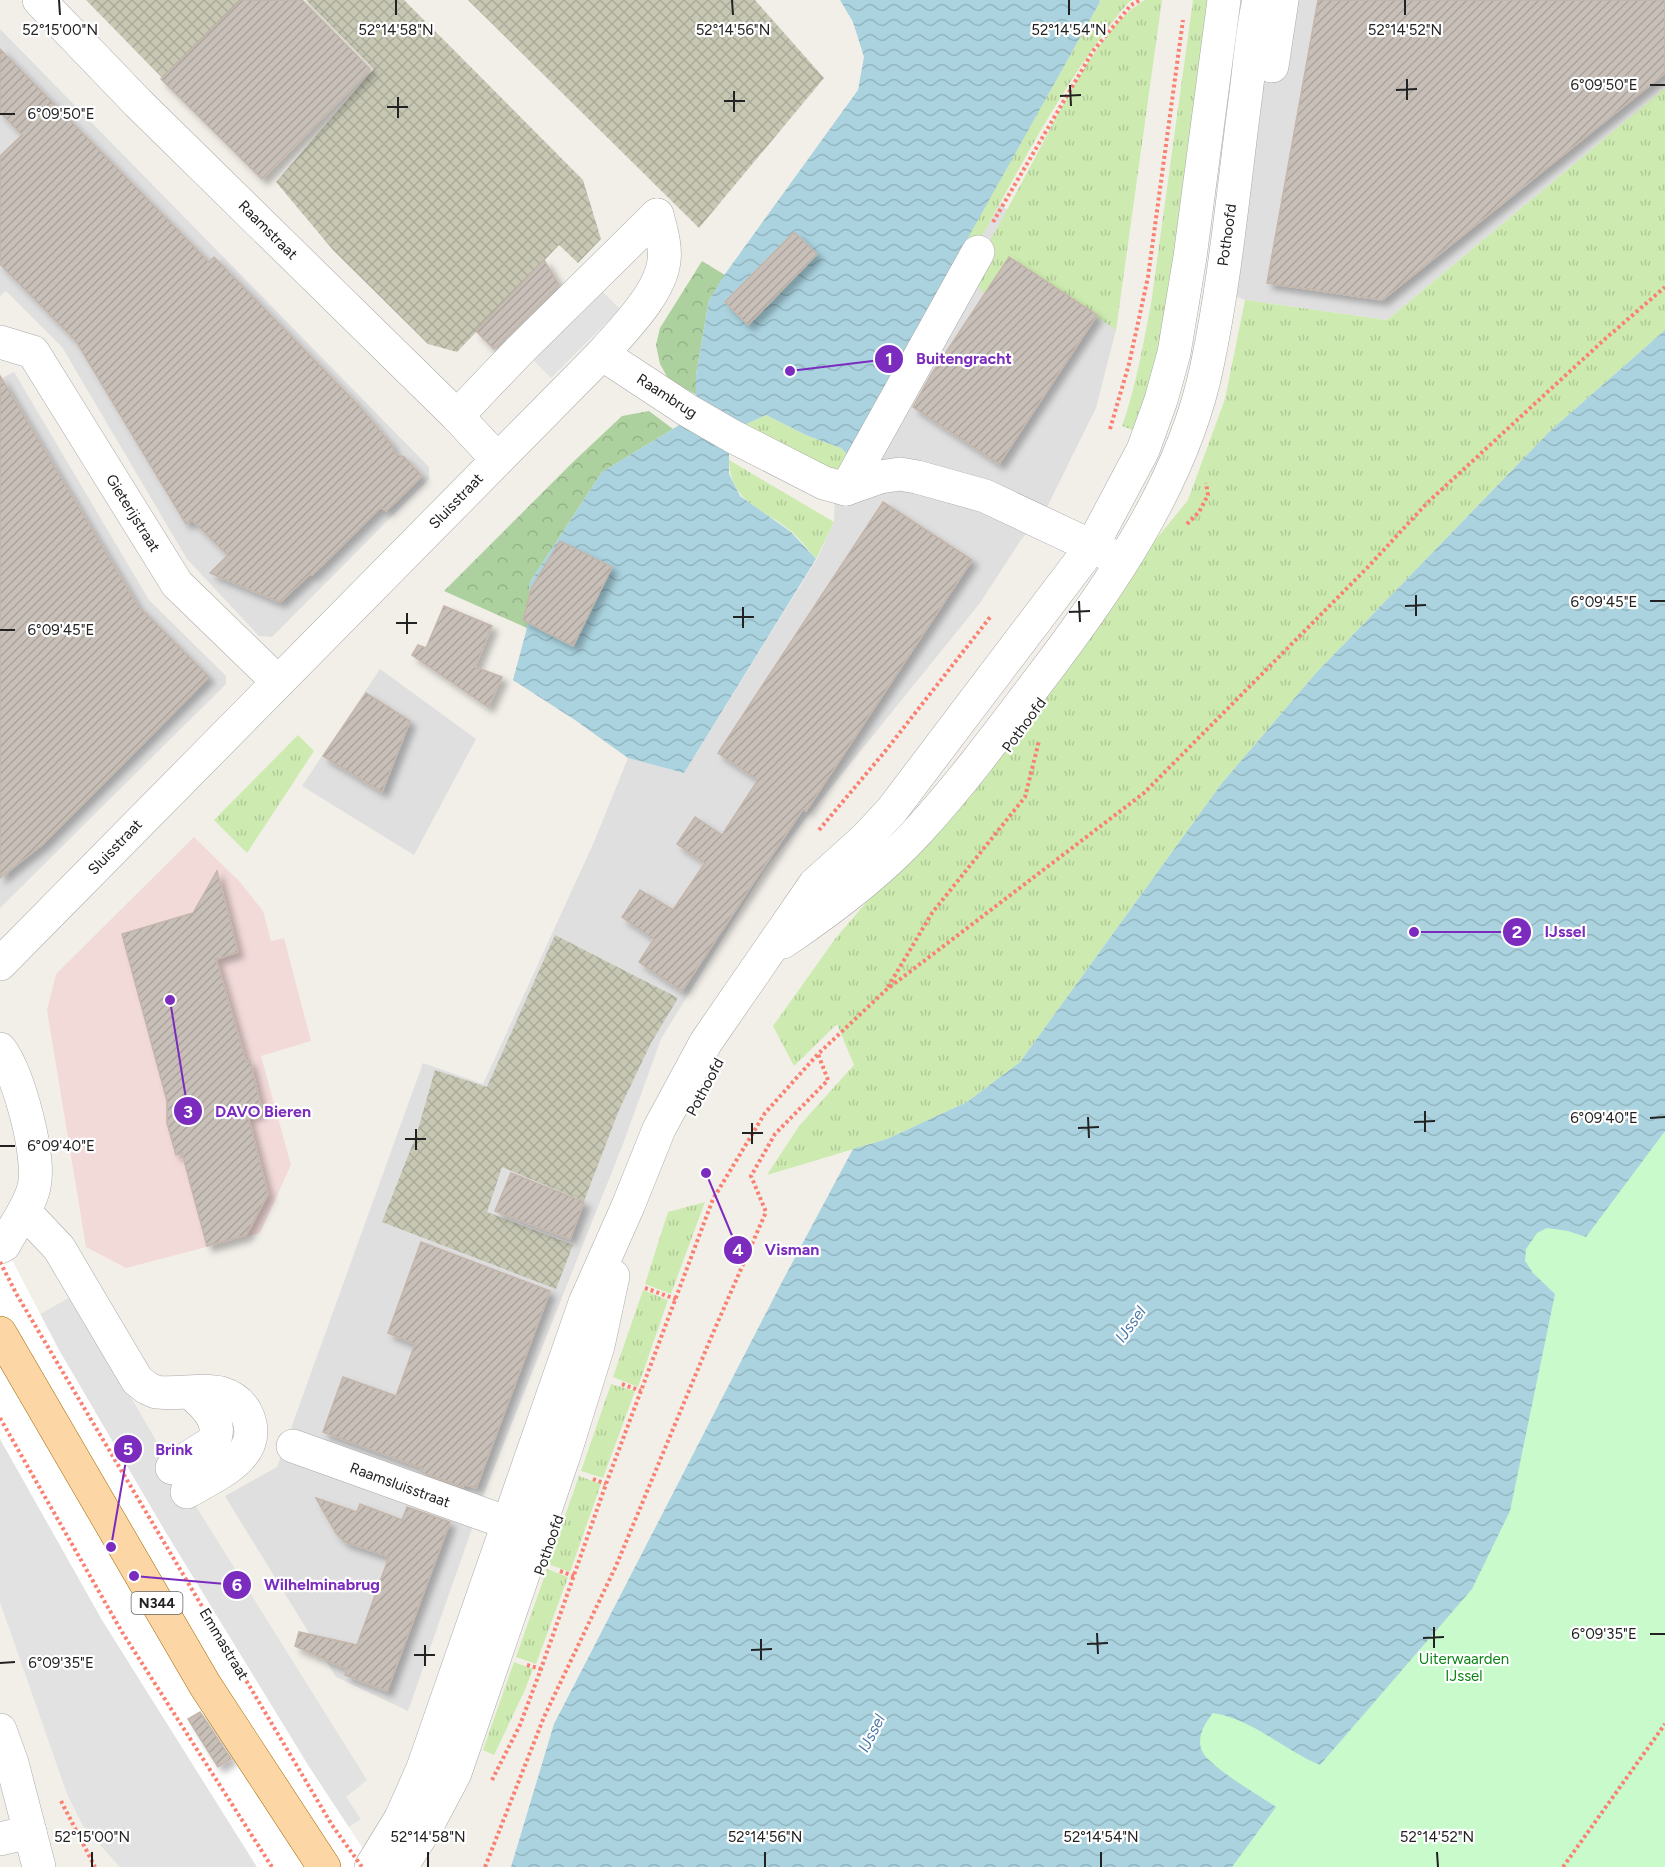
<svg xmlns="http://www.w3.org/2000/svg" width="1665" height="1867" font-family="Figtree,sans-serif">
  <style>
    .residential { fill: #e0dfdf }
    .commercial { fill: #f2dad9 }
    .construction { fill: url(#construction-cross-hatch) }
    .grass { fill: url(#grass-tufts) }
    .forest { fill: url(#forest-crowns) }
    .park { fill: #c8facc }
    .parking { fill: #e2e2e2 }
    .water { fill: url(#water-waves) }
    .pier { fill: #fff }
    .building { fill: url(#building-hatch); stroke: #c4b6ab; stroke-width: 1.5; filter: url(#shadow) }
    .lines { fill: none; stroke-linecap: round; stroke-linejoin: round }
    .minor-casing { stroke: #a9a9a9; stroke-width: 34 }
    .major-casing { stroke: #a06b00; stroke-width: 34 }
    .path { stroke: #fa8072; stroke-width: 4; stroke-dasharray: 3 3; stroke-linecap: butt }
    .minor { stroke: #fff; stroke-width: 33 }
    .major { stroke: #fcd6a4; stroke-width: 33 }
    .path-bridge { stroke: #fa8072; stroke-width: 4; stroke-dasharray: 3 3; stroke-linecap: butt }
    .ticks { fill: none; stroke: #222; stroke-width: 2 }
    .labels { text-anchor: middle; stroke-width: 4.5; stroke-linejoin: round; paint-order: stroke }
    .shield { fill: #fff; stroke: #646464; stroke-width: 1.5 }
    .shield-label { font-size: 14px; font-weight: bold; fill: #222 }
    .street-label { font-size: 15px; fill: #222; stroke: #fff }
    .park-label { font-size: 15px; fill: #0c8416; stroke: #fff }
    .water-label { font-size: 16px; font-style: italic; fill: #4a7aab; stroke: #fff }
    .ticks-label { font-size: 15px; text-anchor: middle; fill: #222; stroke: #fff; stroke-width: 4.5; stroke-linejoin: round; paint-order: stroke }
    .leader { fill: none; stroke: #7b2cbf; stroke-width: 2 }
    .callout-dot { fill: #7b2cbf; stroke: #fff; stroke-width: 2 }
    .mark-label { font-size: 18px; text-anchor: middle; font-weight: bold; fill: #fff }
    .callout-label { font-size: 16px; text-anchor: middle; font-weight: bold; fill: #7b2cbf; stroke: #fff; stroke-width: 4.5; stroke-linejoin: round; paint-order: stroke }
  </style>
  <defs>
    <pattern id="construction-cross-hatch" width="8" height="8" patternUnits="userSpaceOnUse" patternTransform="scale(1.5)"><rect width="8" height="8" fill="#c7c7b4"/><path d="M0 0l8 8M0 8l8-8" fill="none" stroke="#abab9a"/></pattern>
    <pattern id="grass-tufts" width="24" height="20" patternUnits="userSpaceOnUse" patternTransform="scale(1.5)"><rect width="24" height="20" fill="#cdebb0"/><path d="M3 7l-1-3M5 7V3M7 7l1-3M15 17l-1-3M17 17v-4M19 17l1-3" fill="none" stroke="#b0c997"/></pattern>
    <pattern id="forest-crowns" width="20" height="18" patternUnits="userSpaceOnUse" patternTransform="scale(1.5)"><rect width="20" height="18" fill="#add19e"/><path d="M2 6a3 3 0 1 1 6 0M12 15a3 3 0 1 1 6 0" fill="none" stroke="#95b388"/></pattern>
    <pattern id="water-waves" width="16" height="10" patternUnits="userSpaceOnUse" patternTransform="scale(1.5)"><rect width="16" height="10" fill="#aad3df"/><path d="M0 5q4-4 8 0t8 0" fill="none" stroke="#92b5bf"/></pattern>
    <pattern id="building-hatch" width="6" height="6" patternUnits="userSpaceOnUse" patternTransform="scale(1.5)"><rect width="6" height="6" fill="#c7bfb8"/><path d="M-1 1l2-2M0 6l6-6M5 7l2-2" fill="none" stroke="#aba49e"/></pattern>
    <filter id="shadow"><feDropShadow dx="5.5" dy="5.5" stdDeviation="3" flood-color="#0004"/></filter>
  </defs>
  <rect width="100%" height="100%" fill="#f2efe9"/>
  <!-- residential -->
  <g class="residential">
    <path d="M1274,0h391v88l-278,232 -142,-20 -14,-6z"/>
    <path d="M0,29l429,438v12l-157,158 -13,-1 -72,-77 -125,-212 -56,-56 -6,5z"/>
    <path d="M999,205l125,64 -8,61 -20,78 -49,99 -26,33 -41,63 -214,265 -105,171 -38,105 -136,342 -79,225 -72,-34 -111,-181 52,-29 146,-404 60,21 111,-242 34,-84 56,15 133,-214 17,-37 1,-46 136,-220z"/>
    <path d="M14,372l135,228 77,76v8l-226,224v-529z"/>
    <path d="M380,669l96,70 -62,116 -112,-69z"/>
  </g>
  <!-- commercial -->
  <path class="commercial" d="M194,837l46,45 23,29 8,30 13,-3 27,103 -50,15 30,109 -31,68 -134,35 -40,-21 -39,-237 9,-36z"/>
  <!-- construction -->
  <g class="construction">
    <path d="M86,0h193l-100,95z"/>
    <path d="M306,0h98l179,180 18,59 -23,24 -19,-18 -102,107 -29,-8 -95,-94 -57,-68 98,-113z"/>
    <path d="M468,0h287l69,78 -125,150z"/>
    <path d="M555,935l123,63 -27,45 -32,67 -35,91 -82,-34 -15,45 86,33 -17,44 -174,-67 35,-89 18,-63 52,17z"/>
  </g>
  <!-- grass -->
  <g class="grass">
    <path d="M1099,0h33l-4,3c-64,76 -109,167 -157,253h-14l143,-254z"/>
    <path d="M1145,0h17l-46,330 -107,-73 -25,38 -13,-20c22,-39 43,-78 64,-117 23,-43 68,-136 110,-158z"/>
    <path d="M1193,0h19l-46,310 -11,61 -20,60 -13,-5c14,-39 21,-82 29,-122z"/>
    <path d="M1665,88v242l-115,101 -234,242 -94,110 -202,279 -53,40 -80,37 -120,36 32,-49 55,-61 -17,-41 -43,42 -21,-40 62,-87 210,-247 76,-110 67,-82 37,-101 20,-99 142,20z"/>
    <path d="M766,415l42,21 33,12 6,6 -12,22 -89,-52z"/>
    <path d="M729,460l105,62 -18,37c-8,-9 -16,-20 -25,-28 -28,-23 -61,-28 -62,-71z"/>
    <path d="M298,735l16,16 -67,102 -33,-33z"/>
    <path d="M705,1202l-34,92 -26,-10 23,-72z"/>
    <path d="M643,1290l25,10 -30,87 -25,-10z"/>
    <path d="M611,1384l24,7 -32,87 -22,-7z"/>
    <path d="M579,1476l22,8 -31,88 -22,-8z"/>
    <path d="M547,1569l21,8 -32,87 -20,-7z"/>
    <path d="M514,1662l19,7 -9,23 -30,63 -11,-5z"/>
  </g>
  <!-- forest -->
  <g class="forest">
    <path d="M702,261l23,14 -16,25 -13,75 1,20 -28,-15 -9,-16 -4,-19 4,-17z"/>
    <path d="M649,411l24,18 -71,43 -72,110 -3,46 -83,-37 129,-129 49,-46z"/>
  </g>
  <!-- park -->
  <path class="park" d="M1665,1066v801h-556l414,-637z"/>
  <!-- parking -->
  <g class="parking">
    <path d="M600,289l20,20 -69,69 -20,-20z"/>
    <path d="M72,1296l100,172 195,312 -21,17 15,22 -75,48h-166l-37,-41 -16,-32 -67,-192v-265z"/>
  </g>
  <!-- water -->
  <g class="water">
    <path d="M840,0h259l1,2 -253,452 -6,-6 -33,-12 -42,-21 -20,9 -17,14v36l11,22 51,36 25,27 -132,214 -56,-15 -53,-38 -62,-40 14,-52 3,-46 72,-110 84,-51 10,-9v-37l13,-75 16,-26 133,-184 6,-33 -11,-35z"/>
    <path d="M1665,330v801l-79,106 -18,-6 -21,-3 -10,5 -11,16 -1,12 8,12 22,21 -45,217 -38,78 -152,176c-37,-16 -68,-46 -107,-52 -8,10 -17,24 -11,38 6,15 58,45 74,56l-44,60h-721l43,-143 229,-444 70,-131 34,-10 80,-37 53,-40 202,-279 94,-110 234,-242z"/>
  </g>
  <!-- pier -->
  <path class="pier" d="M0,1237l59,113 106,181 143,234 67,102h-118l-155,-247 -102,-181z"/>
  <!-- building -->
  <g class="building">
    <path d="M241,0h61l68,69 -108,110 -101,-100z"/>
    <path d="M1318,0h347v73l-283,227 -115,-17z"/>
    <path d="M0,49l209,213 5,-5 144,148 33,39 4,10 9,3 18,19 -36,35 -5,-4 -69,68 -2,-1 -30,28 -70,-29 18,-18 -36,-35 -6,4 -110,-183 -76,-77v-108l22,-21 -22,-23z"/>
    <path d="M794,232l23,22 -69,71 -23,-23z"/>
    <path d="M1009,257l88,58 -98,149 -86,-57 18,-32z"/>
    <path d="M544,260l15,25 -65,64 -18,-18z"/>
    <path d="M0,376l137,229 72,72 -166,167 -43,34z"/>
    <path d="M883,502l89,58 -166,251 -3,-2 -46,68 -75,114 -43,-29 15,-23 -32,-22 18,-27 33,20 32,-47 -28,-19 18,-27 27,18 36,-55 -40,-27z"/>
    <path d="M560,541l52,26 -39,79 -50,-26 8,-31z"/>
    <path d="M444,606l48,20 -17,41 27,10 -14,30 -76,-52 6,-10 8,3z"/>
    <path d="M366,693l44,28 -28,71 -59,-36z"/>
    <path d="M217,871l21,81 -22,7 30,103 4,-1 12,50 -14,6 20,77 -22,41 -39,11 -25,-93 -6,2 -9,-32v-22l-45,-167 71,-21z"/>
    <path d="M511,1173l73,29 -14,37 -75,-28z"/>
    <path d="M421,1242l129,49 -74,197 -12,-4 -1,3 -42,-15 1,-4 -99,-36 20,-55 53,19 19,-52 -27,-11z"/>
    <path d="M316,1498l41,14 3,-8 42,16 5,-13 43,15 -63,169 -42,-16 2,-6 -52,-23 4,-14 58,13 32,-88 -44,-15 -9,-9z"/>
    <path d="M200,1712l31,47 -13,8 -30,-48z"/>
  </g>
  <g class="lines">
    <defs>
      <g id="minor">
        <path d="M39,0l99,103 319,313 40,43"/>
        <path d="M1272,66l10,-66"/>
        <path d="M0,342l33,10 144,232 100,97"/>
        <path d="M602,354l85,56 45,26 92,47 22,6 34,-12 20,-3 17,3 68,19 125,59"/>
        <path d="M457,416l63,-66 137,-135"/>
        <path d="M846,489l132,-237"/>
        <path d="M783,942c49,-33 97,-69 136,-112 42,-46 80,-97 117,-146 72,-94 147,-201 171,-318 19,-90 27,-183 39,-273 4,-31 6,-63 13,-93"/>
        <path d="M0,964l602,-610c21,-24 58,-60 62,-93 2,-15 -3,-31 -7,-46"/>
        <path d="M0,1049c19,25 41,108 34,138 -5,21 -20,39 -30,58l-4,2"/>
        <path d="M24,1211l35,37 78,132 10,8 9,4c21,3 46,-4 65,1 13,4 22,11 27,24 15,40 -33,58 -61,75"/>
        <path d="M293,1446l215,77"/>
        <path d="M172,1468l41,-26c11,-19 -8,-37 -21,-48"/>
        <path d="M0,1730l12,33 27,104"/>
        <path d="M0,1839l30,-7"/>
        <path d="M371,1867l30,-49 22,-50 162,-465 43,-97 31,-77 47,-87 109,-158 51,-46 26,-28 200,-264 51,-96 18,-50 13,-47 16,-96 34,-257"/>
        <path d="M401,1867l26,-41 28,-53 109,-318 34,-109 15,-70"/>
      </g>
      <path id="major" d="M0,1333l205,352 119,182"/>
    </defs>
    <!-- minor casing -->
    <use href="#minor" class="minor-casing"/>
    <!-- major casing -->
    <use href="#major" class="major-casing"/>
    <!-- path -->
    <g class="path">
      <path d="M993,222l100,-171 38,-46 9,-5"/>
      <path d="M1110,429l19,-65 19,-87 35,-257"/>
      <path d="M1187,524l12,-12 9,-17 -2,-12"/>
      <path d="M819,830l68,-81 104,-133"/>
      <path d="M888,987l44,-74 93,-116 14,-56"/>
      <path d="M645,1288l31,11"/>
      <path d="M622,1384l19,7"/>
      <path d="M0,1418l122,214 150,235"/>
      <path d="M593,1479l13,5"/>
      <path d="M560,1571l14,5"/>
      <path d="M527,1665l14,4"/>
      <path d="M492,1780l28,-55 21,-56 65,-185 107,-285 52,-86 53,-59 68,-64 258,-197 224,-226 59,-64 178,-164 60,-52"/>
      <path d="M61,1801l34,66"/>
      <path d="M485,1867l59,-150 72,-151 97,-233 53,-121 -15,-36 24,-42 53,-54 -10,-26"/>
      <path d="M1563,1867l102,-143"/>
    </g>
    <!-- minor -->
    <use href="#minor" class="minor"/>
    <!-- major -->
    <use href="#major" class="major"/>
    <!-- path-bridge -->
    <path class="path-bridge" d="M0,1262l17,33 315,530 30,42"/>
  </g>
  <!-- ticks -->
  <path class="ticks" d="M59,0l1,15M396,0v15M732,0l1,15M1069,0v15M1405,0v15M1407,79v21M1070,85l1,21M1650,85h15M1396,90l21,-1M734,91v21M1060,96l21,-1M398,97v21M724,101h21M387,107h21M0,114h15M1416,595v21M1079,601l1,21M1650,601h15M1405,606l21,-1M743,607v21M1069,612l21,-1M407,613v21M733,617h21M396,623h21M0,630h15M1425,1111v21M1088,1117l1,21M1650,1118l15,-1M1414,1122l21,-1M752,1123v21M1078,1128l21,-1M416,1129v21M742,1133h21M405,1139h21M0,1146h15M1434,1627v21M1097,1633l1,21M1650,1634h15M1423,1638l21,-1M761,1639v21M1087,1644l21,-1M425,1645v21M751,1650l21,-1M414,1655h21M0,1663l15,-1M92,1852v15M428,1852v15M765,1852v15M1101,1852v15M1437,1852l1,15"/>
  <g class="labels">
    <!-- shield labels -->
    <rect class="shield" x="131.5" y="1592" width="51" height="22" rx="4.5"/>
    <g class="shield-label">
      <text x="157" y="1608">N344</text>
    </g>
    <!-- street labels -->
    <g class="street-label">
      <text transform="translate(268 230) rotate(45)" y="5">Raamstraat</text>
      <text transform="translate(1227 235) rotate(-82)" y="5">Pothoofd</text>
      <text transform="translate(667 396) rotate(33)" y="5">Raambrug</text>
      <text transform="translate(456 501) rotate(-46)" y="5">Sluisstraat</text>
      <text transform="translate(133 513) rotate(58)" y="5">Gieterijstraat</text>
      <text transform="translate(1024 725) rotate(-54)" y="5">Pothoofd</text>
      <text transform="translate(115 847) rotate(-46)" y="5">Sluisstraat</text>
      <text transform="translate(705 1087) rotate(-62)" y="5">Pothoofd</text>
      <text transform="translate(400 1485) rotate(20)" y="5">Raamsluisstraat</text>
      <text transform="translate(549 1545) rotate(-71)" y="5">Pothoofd</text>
      <text transform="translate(224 1644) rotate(59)" y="5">Emmastraat</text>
    </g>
    <!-- park labels -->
    <g class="park-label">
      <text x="1464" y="1664">Uiterwaarden<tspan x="1464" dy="17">IJssel</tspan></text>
    </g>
    <!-- water labels -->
    <g class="water-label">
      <text transform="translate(1130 1324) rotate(-54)" y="6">IJssel</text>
      <text transform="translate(871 1733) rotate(-63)" y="6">IJssel</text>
    </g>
  </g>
  <g class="ticks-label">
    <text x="60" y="35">52°15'00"N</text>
    <text x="396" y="35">52°14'58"N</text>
    <text x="733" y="35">52°14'56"N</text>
    <text x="1069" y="35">52°14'54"N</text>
    <text x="1405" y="35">52°14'52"N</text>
    <text x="1604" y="90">6°09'50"E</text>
    <text x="61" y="119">6°09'50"E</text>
    <text x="1604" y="607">6°09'45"E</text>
    <text x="61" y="635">6°09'45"E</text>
    <text x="1604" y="1123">6°09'40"E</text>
    <text x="61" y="1151">6°09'40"E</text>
    <text x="1604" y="1639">6°09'35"E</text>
    <text x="61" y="1668">6°09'35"E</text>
    <text x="92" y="1842">52°15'00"N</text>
    <text x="428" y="1842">52°14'58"N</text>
    <text x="765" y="1842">52°14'56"N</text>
    <text x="1101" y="1842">52°14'54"N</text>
    <text x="1437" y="1842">52°14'52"N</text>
  </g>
  <!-- callouts -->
  <path class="leader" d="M790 371L889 359M1414 932L1517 932M170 1000L188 1111M706 1173L738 1250M111 1547L128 1449M134 1576L237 1585"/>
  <g class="callout-dot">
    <circle cx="790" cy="371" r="6"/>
    <circle cx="1414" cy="932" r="6"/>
    <circle cx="170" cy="1000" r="6"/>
    <circle cx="706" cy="1173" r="6"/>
    <circle cx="111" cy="1547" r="6"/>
    <circle cx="134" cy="1576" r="6"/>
    <circle cx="889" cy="359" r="15"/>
    <circle cx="1517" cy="932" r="15"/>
    <circle cx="188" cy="1111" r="15"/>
    <circle cx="738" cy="1250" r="15"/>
    <circle cx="128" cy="1449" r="15"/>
    <circle cx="237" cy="1585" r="15"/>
  </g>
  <g class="mark-label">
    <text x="889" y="365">1</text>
    <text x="1517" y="938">2</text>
    <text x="188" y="1118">3</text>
    <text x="738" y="1256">4</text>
    <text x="128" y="1455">5</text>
    <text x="237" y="1591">6</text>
  </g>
  <g class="callout-label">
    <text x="964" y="364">Buitengracht</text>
    <text x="1565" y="937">IJssel</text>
    <text x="263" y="1117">DAVO Bieren</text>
    <text x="792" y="1255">Visman</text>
    <text x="174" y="1455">Brink</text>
    <text x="322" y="1590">Wilhelminabrug</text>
  </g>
</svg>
